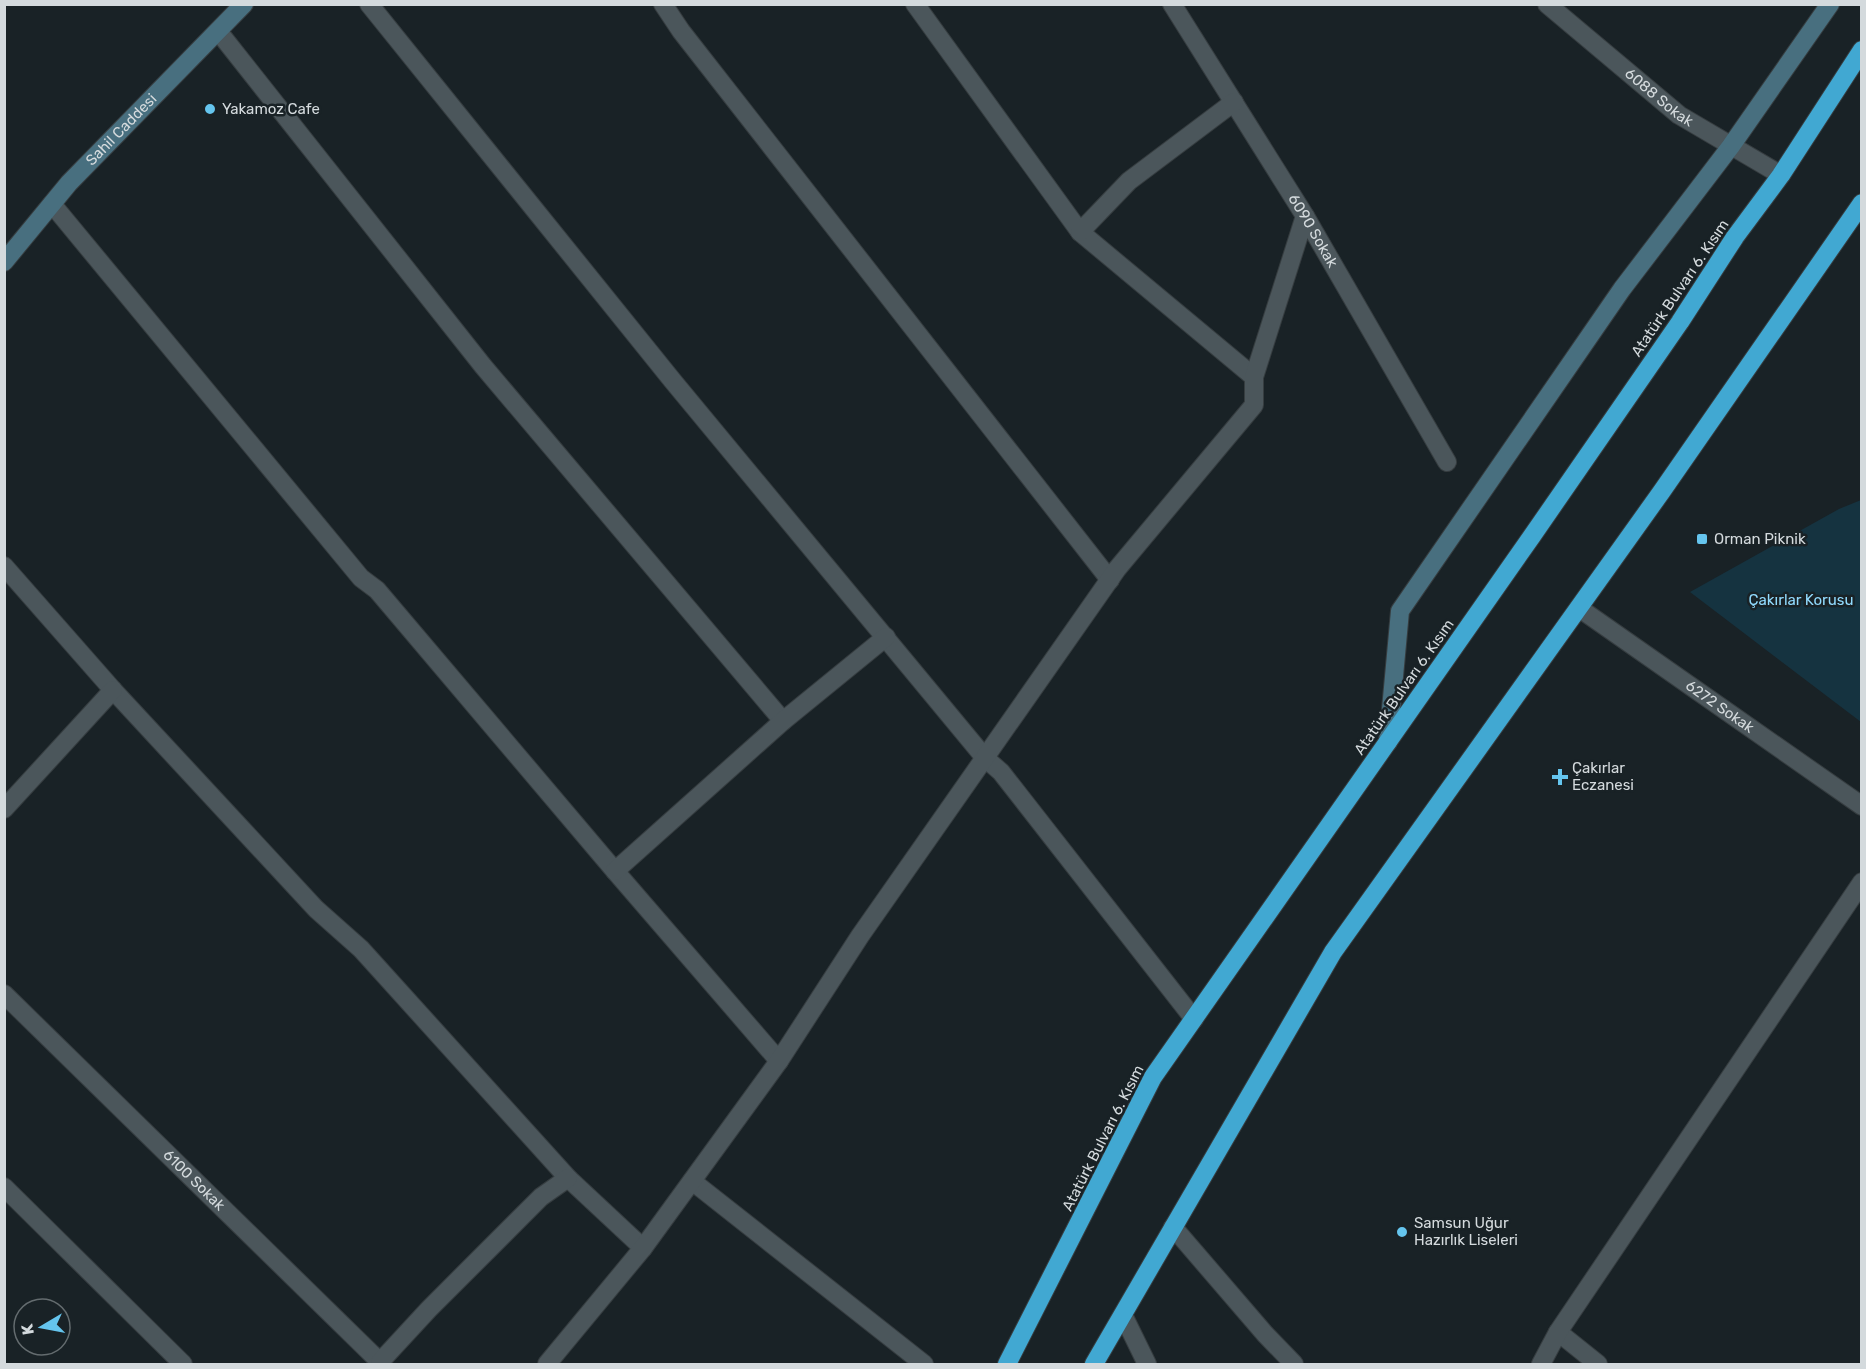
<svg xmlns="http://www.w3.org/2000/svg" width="1866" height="1369" font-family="Rubik,sans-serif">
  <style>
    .green { fill: #153340 }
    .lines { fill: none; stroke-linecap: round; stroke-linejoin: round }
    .lane-casing { stroke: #363d40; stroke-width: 20 }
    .street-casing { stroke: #363d40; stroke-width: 20 }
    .secondary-casing { stroke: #363d40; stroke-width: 20 }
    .highway-casing { stroke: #363d40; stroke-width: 20 }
    .lane { stroke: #4b565b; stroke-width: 18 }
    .street { stroke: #4b565b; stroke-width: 18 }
    .secondary { stroke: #486f7f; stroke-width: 18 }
    .highway { stroke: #41a8d2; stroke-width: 18 }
    .poi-dot { fill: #65c5ee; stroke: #192226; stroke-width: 2 }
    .labels { text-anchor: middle; stroke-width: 5; stroke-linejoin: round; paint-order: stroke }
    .street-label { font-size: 15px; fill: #d4dadd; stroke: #192226 }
    .poi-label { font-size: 15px; fill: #d4dadd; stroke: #192226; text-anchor: start }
    .park-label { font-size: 15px; fill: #91dbfe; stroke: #192226 }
  </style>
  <rect width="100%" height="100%" fill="#192226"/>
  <!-- green -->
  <path class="green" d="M1861,500v222l-171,-130 149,-83z"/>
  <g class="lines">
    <defs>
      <path id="lane" d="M1123,1315l24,49"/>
      <g id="street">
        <path d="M369,4l303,376 313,378 16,14 193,247"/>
        <path d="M663,4l18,27 429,549"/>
        <path d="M915,4l165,228 174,145"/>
        <path id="s1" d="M1172,4l133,212 142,246"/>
        <path id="s2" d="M1547,4l132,111 102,60"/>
        <path d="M218,31l265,335 300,355"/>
        <path d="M52,204l309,374 16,12 238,281 164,190"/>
        <path d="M1080,232l49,-51 105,-79"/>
        <path d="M4,566l109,124 203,219 45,40 207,229 75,70"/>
        <path id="s3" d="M1579,608l283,198"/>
        <path d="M4,809l109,-119"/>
        <path d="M615,871l168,-150 103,-84"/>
        <path id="s4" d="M4,994l378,370"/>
        <path d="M692,1181l232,183"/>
        <path d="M4,1187l179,177"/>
        <path d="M1173,1227l92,107 29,30"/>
        <path d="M1558,1332l40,32"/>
        <path d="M380,1362l49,-53 112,-112 27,-19"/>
        <path d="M547,1364l96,-116 136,-187 81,-125 257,-367 137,-164v-28l51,-161"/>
        <path d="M1541,1364l17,-32 304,-450"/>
      </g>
      <g id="secondary">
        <path id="s5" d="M4,262l65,-79 175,-179"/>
        <path d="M1388,742l12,-131 222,-322 109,-143 99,-142"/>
      </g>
      <g id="highway">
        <path d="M1007,1364l146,-287 379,-541 148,-214 55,-85 46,-62 81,-125"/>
        <path d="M1094,1364l239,-412 329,-461 200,-288"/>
      </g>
    </defs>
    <!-- lane casing -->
    <use href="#lane" class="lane-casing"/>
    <!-- street casing -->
    <use href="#street" class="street-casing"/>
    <!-- secondary casing -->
    <use href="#secondary" class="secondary-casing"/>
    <!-- highway casing -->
    <use href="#highway" class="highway-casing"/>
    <!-- lane -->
    <use href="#lane" class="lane"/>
    <!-- street -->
    <use href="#street" class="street"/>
    <!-- secondary -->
    <use href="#secondary" class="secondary"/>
    <!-- highway -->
    <use href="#highway" class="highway"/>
  </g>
  <!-- markers -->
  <g class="poi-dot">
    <circle cx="210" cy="109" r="6"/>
    <rect x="1696" y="533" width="12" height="12" rx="3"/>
    <path d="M1557 768h6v6h6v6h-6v6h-6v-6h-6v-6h6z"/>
    <circle cx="1402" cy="1232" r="6"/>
  </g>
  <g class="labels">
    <!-- street labels -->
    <g class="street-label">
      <text dy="5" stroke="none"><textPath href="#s2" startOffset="146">6088 Sokak</textPath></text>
      <text dy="5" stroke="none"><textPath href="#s5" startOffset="177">Sahil Caddesi</textPath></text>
      <text dy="5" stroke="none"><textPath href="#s1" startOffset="267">6090 Sokak</textPath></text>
      <text transform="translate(1680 288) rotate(-56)" y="5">Atatürk Bulvarı 6. Kısım</text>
      <text transform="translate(1404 687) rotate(-55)" y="5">Atatürk Bulvarı 6. Kısım</text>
      <text dy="5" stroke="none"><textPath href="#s3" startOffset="172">6272 Sokak</textPath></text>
      <text transform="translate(1103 1138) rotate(-63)" y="5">Atatürk Bulvarı 6. Kısım</text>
      <text dy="5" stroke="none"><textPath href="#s4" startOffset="266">6100 Sokak</textPath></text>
    </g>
    <!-- poi labels -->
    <g class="poi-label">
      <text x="222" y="114">Yakamoz Cafe</text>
      <text x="1714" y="544">Orman Piknik</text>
      <text x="1572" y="773">Çakırlar<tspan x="1572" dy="17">Eczanesi</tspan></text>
      <text x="1414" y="1228">Samsun Uğur<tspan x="1414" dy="17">Hazırlık Liseleri</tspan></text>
    </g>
    <!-- park labels -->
    <g class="park-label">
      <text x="1801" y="605">Çakırlar Korusu</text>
    </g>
  </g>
  <!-- border -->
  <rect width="1866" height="1369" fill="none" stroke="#d4dadd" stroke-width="12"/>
  <!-- north arrow -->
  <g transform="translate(42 1327) rotate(260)"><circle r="28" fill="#192226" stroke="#646c6f" stroke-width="1.5"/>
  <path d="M0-4.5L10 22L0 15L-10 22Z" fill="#65c5ee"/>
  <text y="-9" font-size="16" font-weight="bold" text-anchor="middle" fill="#d4dadd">K</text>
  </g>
</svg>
